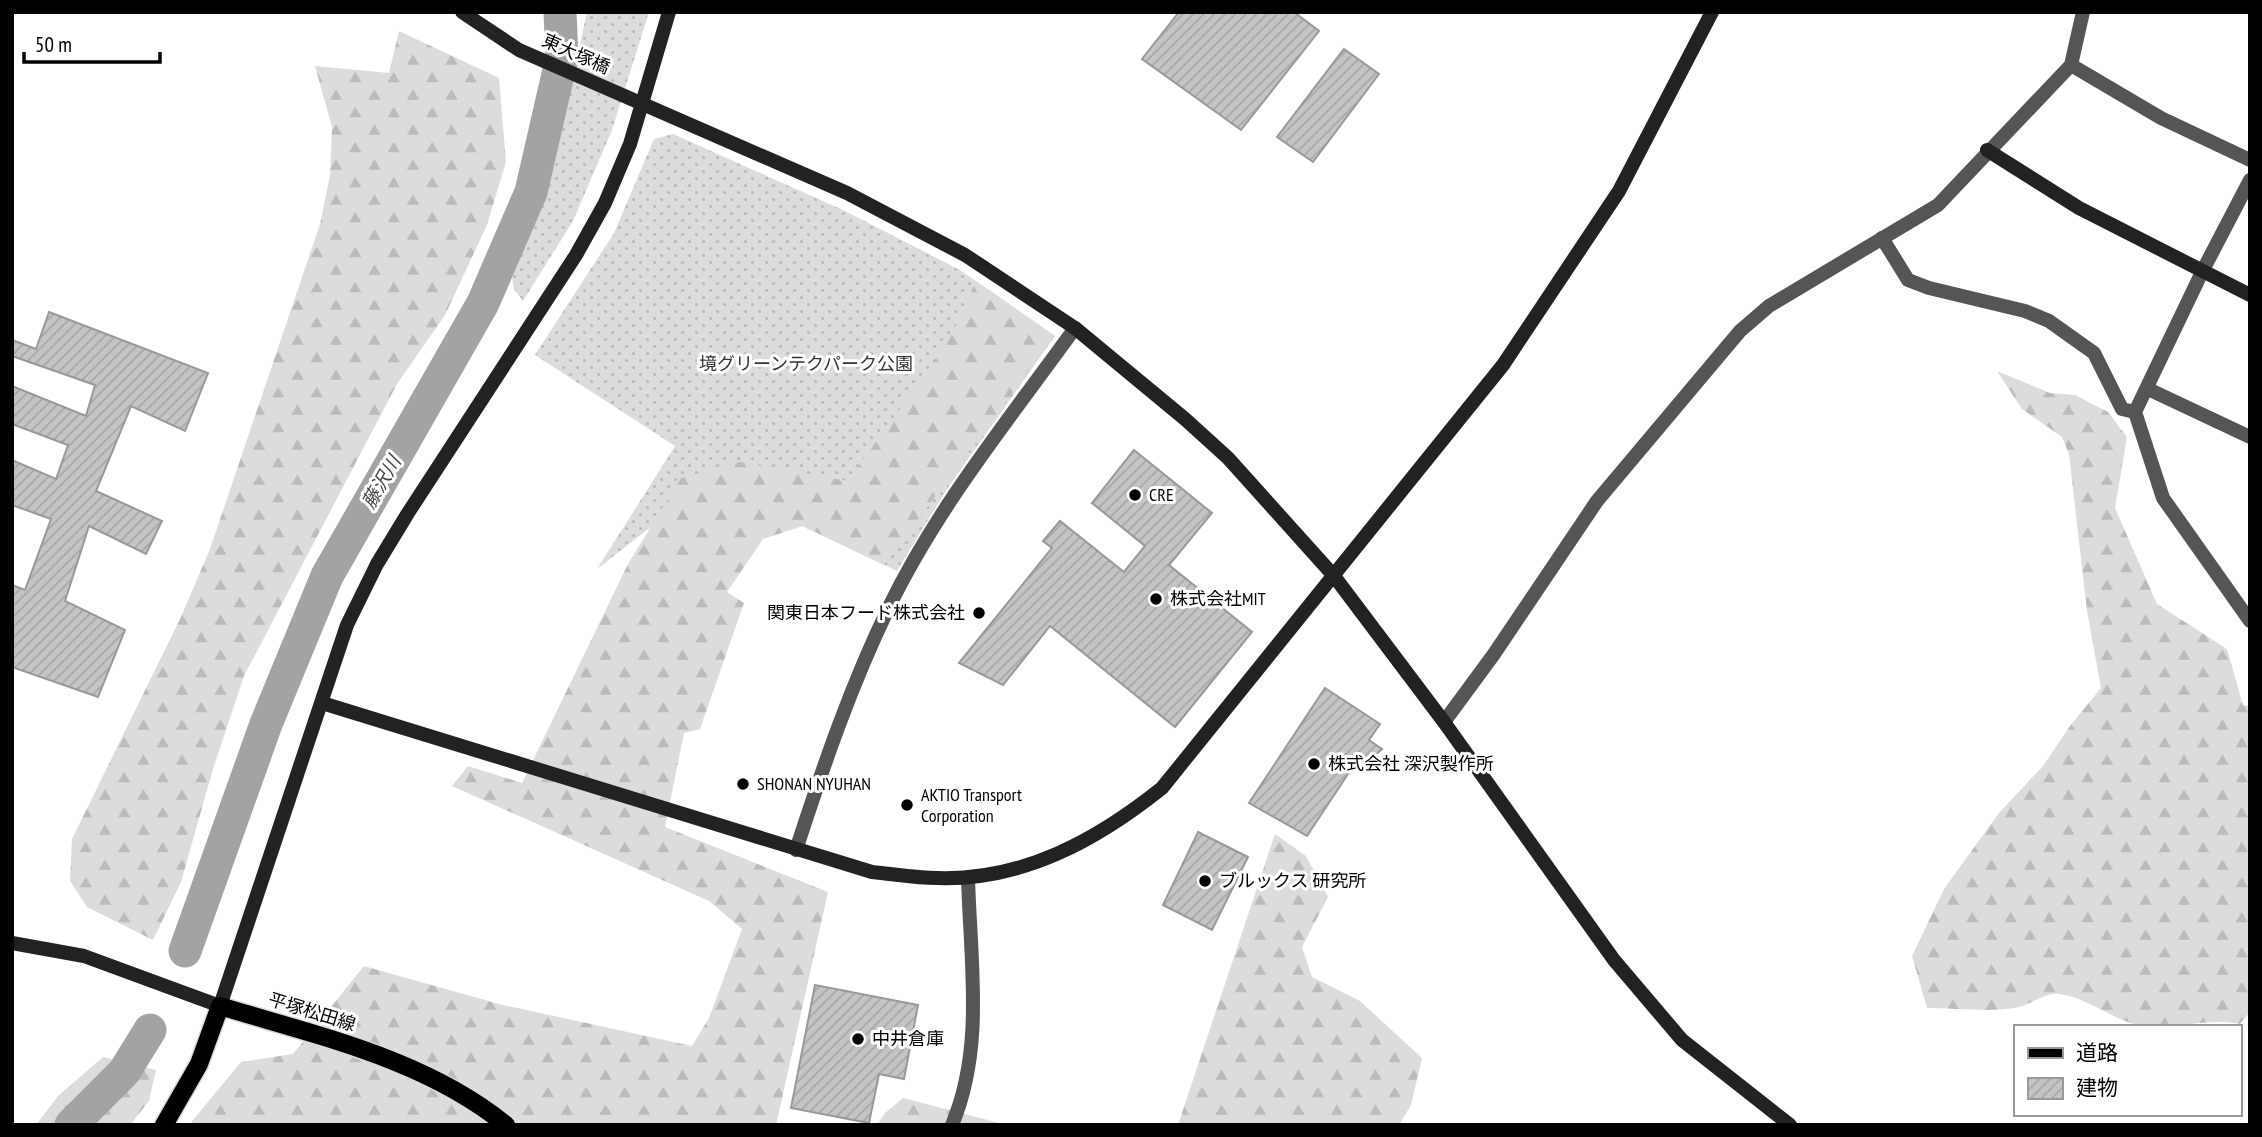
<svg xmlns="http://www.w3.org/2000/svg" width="2262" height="1137" font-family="'PT Sans Narrow','Noto Sans JP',sans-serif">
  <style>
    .grass { fill: url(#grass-dots) }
    .forest { fill: url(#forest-firs) }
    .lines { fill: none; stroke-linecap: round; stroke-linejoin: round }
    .river { stroke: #a3a3a3; stroke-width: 33 }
    .building { fill: url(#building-hatch); stroke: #999; stroke-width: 2 }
    .primary-casing { stroke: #dbdbdb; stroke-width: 21 }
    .street { stroke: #555; stroke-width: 14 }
    .secondary { stroke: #222; stroke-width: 14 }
    .primary { stroke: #000; stroke-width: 18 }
    .poi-dot { fill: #000; stroke: #fff; stroke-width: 2.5 }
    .labels { text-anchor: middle; stroke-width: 6; stroke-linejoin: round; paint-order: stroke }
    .street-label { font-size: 18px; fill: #000; stroke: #fff }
    .park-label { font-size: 18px; fill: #333; stroke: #fff }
    .poi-label { font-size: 18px; fill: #000; stroke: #fff; text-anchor: start }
    .water-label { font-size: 19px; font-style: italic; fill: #444; stroke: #fff }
  </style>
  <defs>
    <pattern id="grass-dots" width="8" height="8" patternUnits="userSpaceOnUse" patternTransform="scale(1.75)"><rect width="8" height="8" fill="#dcdcdc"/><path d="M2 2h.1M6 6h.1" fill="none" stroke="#bbb" stroke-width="1.8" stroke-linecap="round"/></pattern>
    <pattern id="forest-firs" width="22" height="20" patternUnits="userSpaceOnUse" patternTransform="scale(1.75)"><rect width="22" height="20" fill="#dcdcdc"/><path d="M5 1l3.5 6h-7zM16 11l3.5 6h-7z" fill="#bbb"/></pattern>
    <pattern id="building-hatch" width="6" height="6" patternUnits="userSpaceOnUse" patternTransform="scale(1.75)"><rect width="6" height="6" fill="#c4c4c4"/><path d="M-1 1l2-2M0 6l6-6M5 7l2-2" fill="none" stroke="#a7a7a7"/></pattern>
  </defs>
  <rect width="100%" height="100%" fill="#fff"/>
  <!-- grass -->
  <g class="grass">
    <path d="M587,12h62l-37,118 -39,91 -50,80 -9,-12 -2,-11 42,-113z"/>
    <path d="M673,134l172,77 115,59 95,66 -108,153 -50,82 -116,-55 -70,-19 -64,33 -50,39 78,-123 -140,-91 79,-122 40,-94z"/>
  </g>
  <!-- forest -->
  <g class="forest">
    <path d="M399,31l100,47 7,84 -19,63 -42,90 -48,69 -153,292 -31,93 -32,113 -28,58 -66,-33 -17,-26 2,-42 108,-220 30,-70 110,-325 10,-49 2,-48 -17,-61 74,7z"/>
    <path d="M976,281l79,55 -171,229 -81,-39 -40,13 -36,53 17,11 -44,126 -16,4 -19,94 163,65 -52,233h-587l52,-63 52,-8 71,-88 135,38 193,42 17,-28 33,-89 -33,-28 -257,-115 16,-20 54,17 106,-219 53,-86 59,-16 108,19 100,-139z"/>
    <path d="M1997,371l53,22 25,2 33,17 19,25 -12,71 42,96 70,45 16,56 7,1v306l-10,12c-30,-6 -59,4 -90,3 -33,-2 -58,-29 -91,-33 -13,-2 -27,10 -40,13 -26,6 -65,1 -92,1l-15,-52 32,-67 55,-76 44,-47 27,-40 31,-38 -14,-77 -18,-157 -7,-17 -40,-28z"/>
    <path d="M1275,834l31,22 22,41 -26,50 10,30 48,24 62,57 -11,47 -12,20h-221z"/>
    <path d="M103,1057l53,13 -7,31 -19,24h-94l22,-29z"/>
    <path d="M903,1098l96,25 15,2h-137l8,-12z"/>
  </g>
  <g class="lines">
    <!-- river -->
    <g class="river">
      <path d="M185,951l81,-227 61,-148 156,-273 48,-111 31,-135 -2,-45"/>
      <path d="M71,1125l53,-53 26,-42"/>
    </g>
  </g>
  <!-- building -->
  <g class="building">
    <path d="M1179,12h115l25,19 -78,99 -99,-71z"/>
    <path d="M1344,49l35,25 -66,88 -36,-25z"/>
    <path d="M49,312l159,61 -23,58 -54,-25 -35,85 66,30 -16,33 -57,-28 -24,75 60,29 -27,67 -86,-30v-82l13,5 26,-71 -39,-14v-45l44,19 12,-34 -56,-21v-38l74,30 9,-31 -83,-29v-16l24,9z"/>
    <path d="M1134,450l78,63 -43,52 83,67 -77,95 -125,-101 -47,59 -44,-22 93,-115 -9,-7 17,-20 64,51 21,-26 -53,-43z"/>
    <path d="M1325,688l55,36 -11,16 13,9 -19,17 -7,-4 -49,74 -58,-33z"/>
    <path d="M1198,832l50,25 -36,73 -49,-25z"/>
    <path d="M815,985l103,20 -14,74 -25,-5 -10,49 -78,-15z"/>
  </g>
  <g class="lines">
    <defs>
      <path id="primary" d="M164,1125l35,-61 21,-58c98,30 205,53 286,119"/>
    </defs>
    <!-- primary casing -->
    <use href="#primary" class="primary-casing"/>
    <!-- street -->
    <g class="street">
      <path d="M2071,65l90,53 89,42"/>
      <path d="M2250,180l-48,92 -67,140 28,86 87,123"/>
      <path d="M1882,238l26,42 21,8 96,23 24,10 45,32 28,56 13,3"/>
      <path d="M2148,389l102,48"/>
      <path d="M1444,722l50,-68 103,-153 143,-170 29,-25 169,-101 133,-140 12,-53"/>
      <path d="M796,850c27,-83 55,-165 93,-243 49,-101 121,-189 186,-279"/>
      <path d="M952,1125c33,-78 18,-165 16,-248"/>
    </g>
    <!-- secondary -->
    <g class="secondary">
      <path d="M462,12l57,38 328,143 118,62 110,73 110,91 43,39 106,118 110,146 170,238 68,80 108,85"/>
      <path d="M1987,150l92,58 171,87"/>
      <path d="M322,703l550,169c22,2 43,6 65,6 86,3 160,-38 225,-90l341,-423 116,-174 93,-179"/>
      <path d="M12,943l72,13 136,50 127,-381 30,-61 31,-51 168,-258 29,-52 25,-59 39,-132"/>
    </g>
    <!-- primary -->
    <use href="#primary" class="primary"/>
  </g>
  <!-- markers -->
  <g class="poi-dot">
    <circle cx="1135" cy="495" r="7"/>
    <circle cx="1156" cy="599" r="7"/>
    <circle cx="979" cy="613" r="7"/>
    <circle cx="1314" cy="764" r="7"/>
    <circle cx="743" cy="784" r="7"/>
    <circle cx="907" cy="805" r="7"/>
    <circle cx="1205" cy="881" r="7"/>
    <circle cx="858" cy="1039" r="7"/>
  </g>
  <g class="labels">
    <!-- street labels -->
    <g class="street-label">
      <text transform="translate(576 54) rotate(24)" y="6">東大塚橋</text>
      <text transform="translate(312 1012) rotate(17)" y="6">平塚松田線</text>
    </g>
    <!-- park labels -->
    <g class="park-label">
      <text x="806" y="370">境グリーンテクパーク公園</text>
    </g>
    <!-- poi labels -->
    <g class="poi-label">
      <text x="1149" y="501">CRE</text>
      <text x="1170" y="605">株式会社MIT</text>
      <text x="965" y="619" text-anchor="end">関東日本フード株式会社</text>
      <text x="1328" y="770">株式会社 深沢製作所</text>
      <text x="757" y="790">SHONAN NYUHAN</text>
      <text x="921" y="801">AKTIO Transport<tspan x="921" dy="21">Corporation</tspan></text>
      <text x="1219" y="887">ブルックス 研究所</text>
      <text x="872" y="1045">中井倉庫</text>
    </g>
    <!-- water labels -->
    <g class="water-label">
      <text transform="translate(381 482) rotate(-60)" y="7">藤沢川</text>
    </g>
  </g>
  <!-- border -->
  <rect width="2262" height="1137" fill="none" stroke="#000000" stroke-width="28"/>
  <!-- legend -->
  <rect x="2014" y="1025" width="228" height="91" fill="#ffffff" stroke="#999999" stroke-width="2"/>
  <rect x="2028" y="1048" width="35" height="10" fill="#000000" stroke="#999999" stroke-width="2"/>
  <text x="2076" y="1060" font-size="21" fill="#000000">道路</text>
  <rect x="2028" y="1078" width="35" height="21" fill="url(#building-hatch)" stroke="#999999" stroke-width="2"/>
  <text x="2076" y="1095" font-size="21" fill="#000000">建物</text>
  <!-- scale -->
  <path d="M24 52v10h136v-10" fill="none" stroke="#000000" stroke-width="3.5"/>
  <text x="35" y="52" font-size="21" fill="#000000" stroke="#ffffff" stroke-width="5" paint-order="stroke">50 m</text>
</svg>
